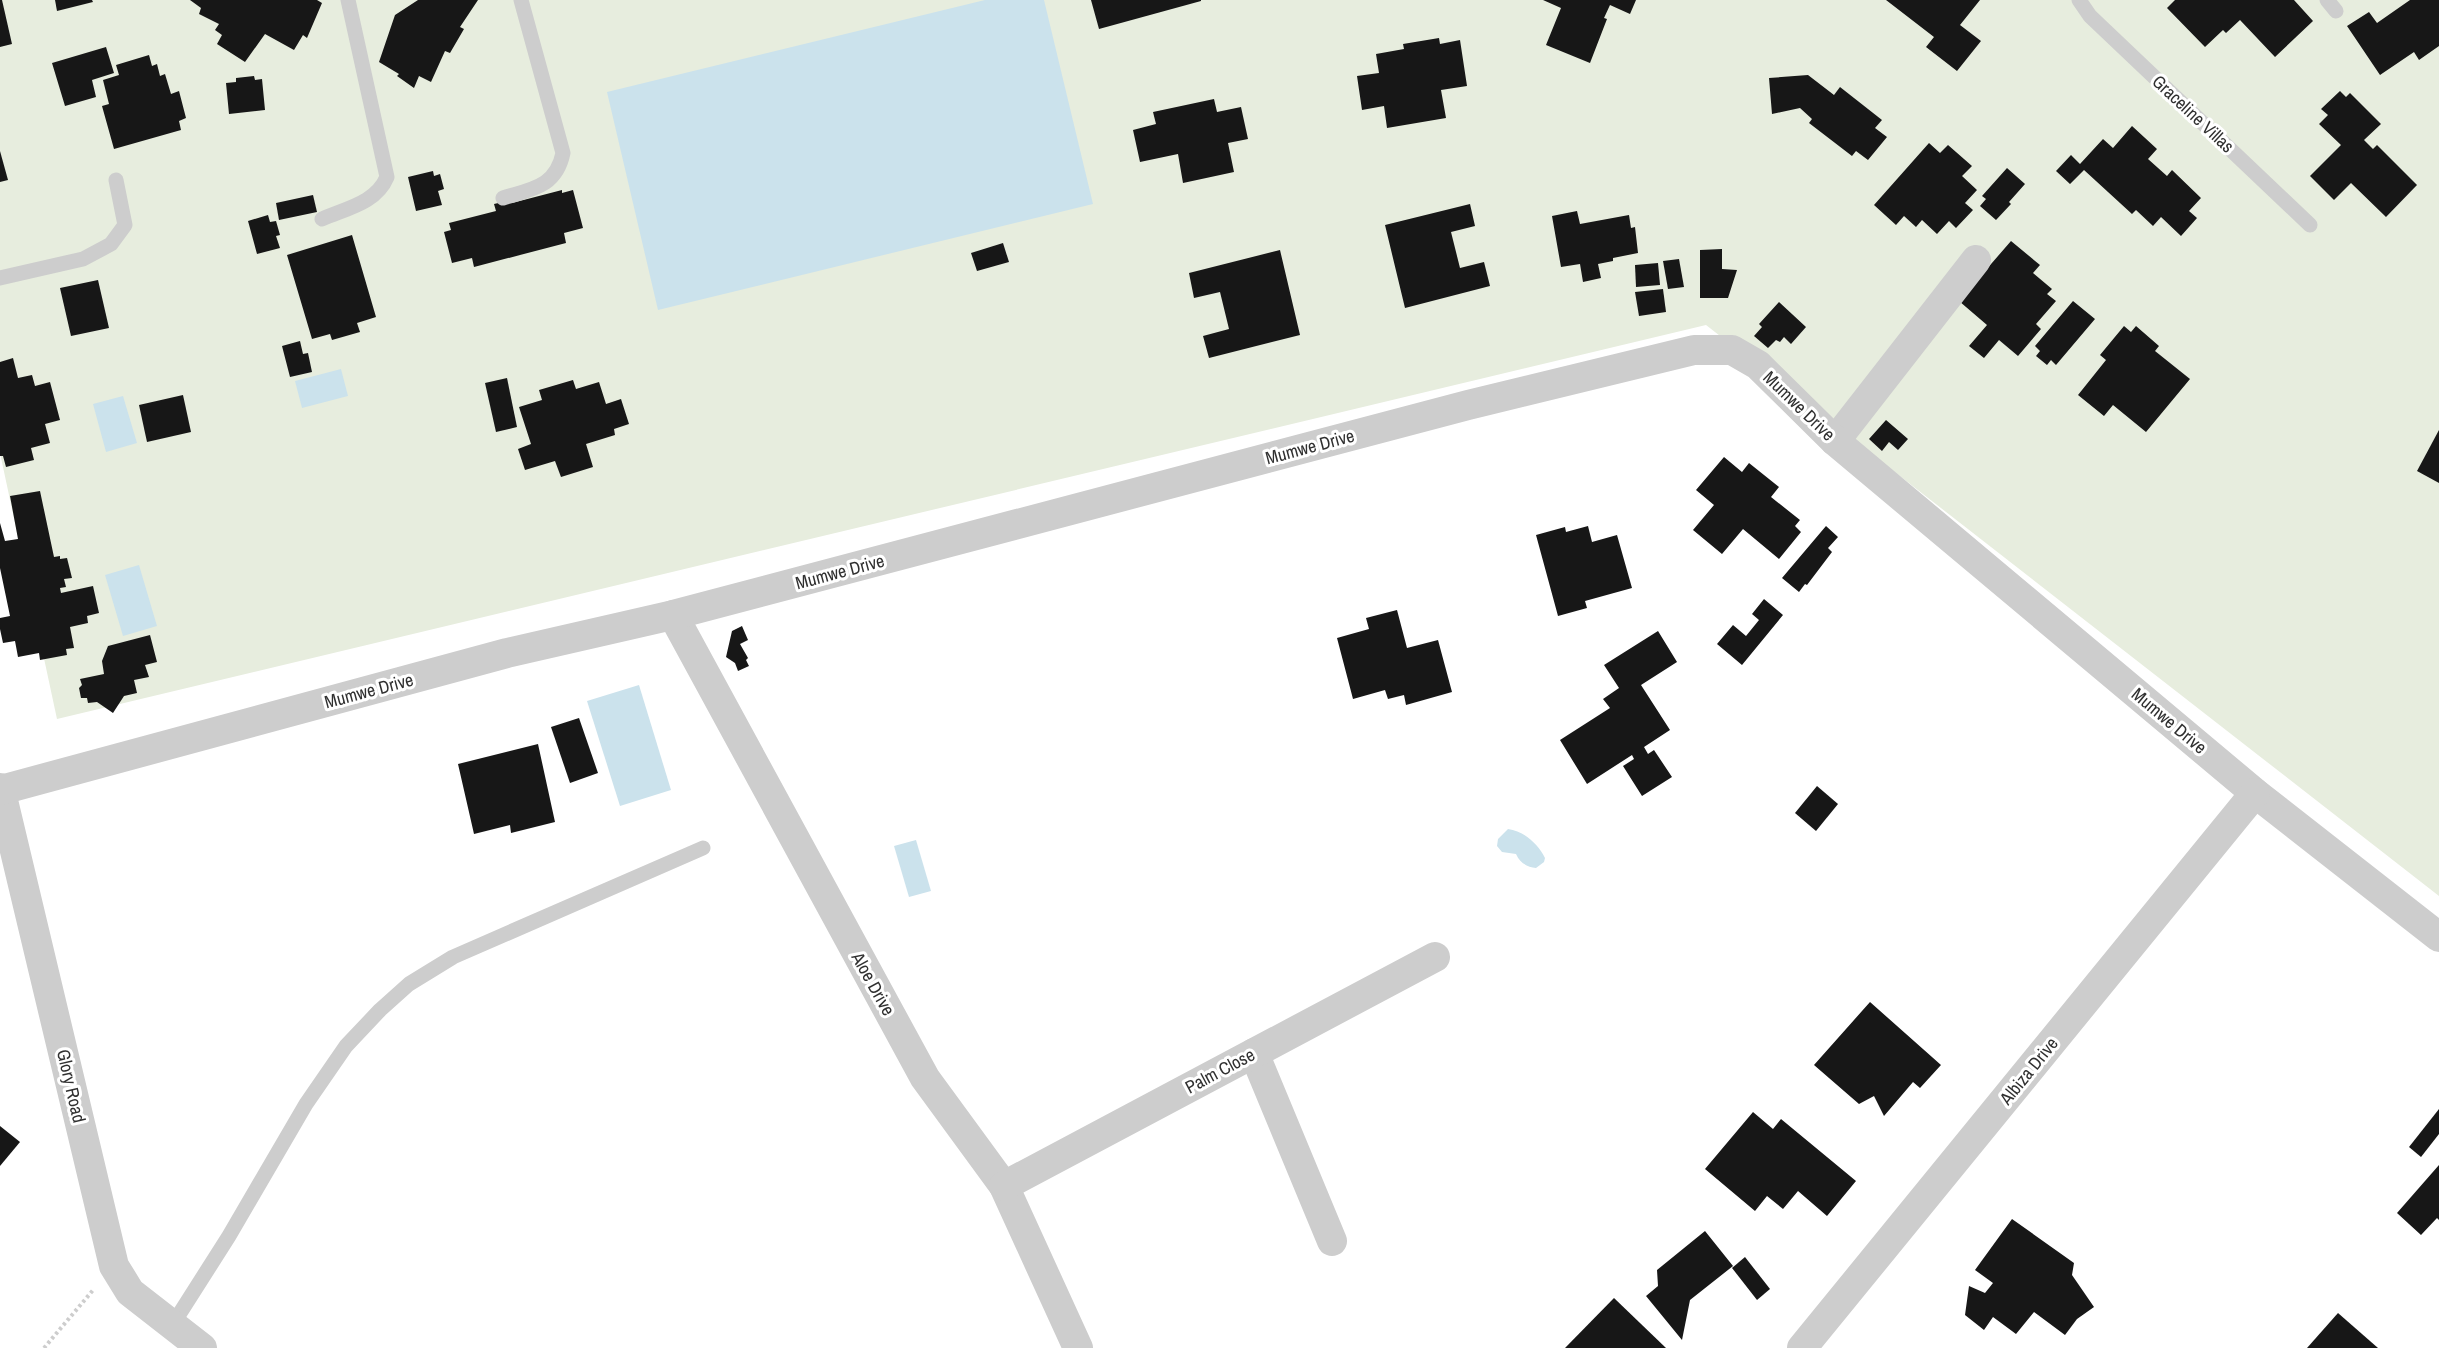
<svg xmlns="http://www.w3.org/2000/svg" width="2439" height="1348" font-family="'Archivo Narrow',sans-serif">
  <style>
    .green { fill: #e7edde }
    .water { fill: #cbe2ec }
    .building { fill: #171717 }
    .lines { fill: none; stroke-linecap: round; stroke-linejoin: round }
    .path { stroke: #cdcdcd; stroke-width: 4; stroke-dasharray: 3 3; stroke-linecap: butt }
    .service { stroke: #cdcdcd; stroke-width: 15 }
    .minor { stroke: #cdcdcd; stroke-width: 30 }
    .labels { text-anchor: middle; stroke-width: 6; stroke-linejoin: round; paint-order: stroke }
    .street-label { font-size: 18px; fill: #303030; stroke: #fff }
  </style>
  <rect width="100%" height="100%" fill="#fff"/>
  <!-- green -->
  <path class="green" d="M0,0h2439v896l-733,-571 -1649,394 -57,-266z"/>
  <!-- water -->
  <g class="water">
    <path d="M985,0h59l49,204 -435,106 -51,-218z"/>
    <path d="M341,369l7,27 -46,12 -7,-27z"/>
    <path d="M123,396l14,47 -31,9 -13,-48z"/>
    <path d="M139,565l18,61 -34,10 -18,-61z"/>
    <path d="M639,685l32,105 -51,16 -33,-105z"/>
    <path d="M1508,829c16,2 30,15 37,29l-1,4 -8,6c-9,-1 -16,-5 -20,-14l-14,-2 -5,-6 1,-7z"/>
    <path d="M916,840l15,51 -22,6 -15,-51z"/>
  </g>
  <!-- building -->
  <g class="building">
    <path d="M0,0h2l10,44 -12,3z"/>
    <path d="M55,0h37l1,2 -36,9z"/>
    <path d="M190,0h127l5,3 -15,35 -4,-3 -9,15 -29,-16 -20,28 -28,-18 5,-9 -7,-5 4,-6 -20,-10 2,-6z"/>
    <path d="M418,0h60l-18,27 4,2 -14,24 -5,-2 -14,31 -12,-6 -5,12 -17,-12 2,-2 -20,-12 16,-47z"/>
    <path d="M1091,0h110v1l-102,28z"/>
    <path d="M1543,0h93l-6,14 -20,-9 -6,13 3,1 -17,44 -44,-18 15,-37z"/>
    <path d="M1886,0h94l-20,25 21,16 -24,30 -31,-24 8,-10z"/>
    <path d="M2175,0h119l19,21 -38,36 -35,-37 -14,13 -3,-3 -18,17 -38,-39z"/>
    <path d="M2410,0h29v46l-20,14 -5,-8 -34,23 -33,-49 22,-14 8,11z"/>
    <path d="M1439,38l1,6 20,-4 7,46 -26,4 5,28 -59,10 -3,-22 -22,4 -5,-34 22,-3 -3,-19 28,-5 -1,-5z"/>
    <path d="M106,47l8,26 -22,7 4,17 -31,9 -13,-43z"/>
    <path d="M149,55l3,11 5,-2 3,12 5,-2 6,20 8,-3 7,27 -7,3 2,9 -67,19 -12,-43 7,-2 -6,-24 16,-5 -3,-10z"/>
    <path d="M1808,75l26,20 6,-8 42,33 -7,8 12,9 -19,23 -12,-9 -4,5 -43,-33 3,-4 -12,-11 -28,6 -3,-36z"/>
    <path d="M254,76l1,4 7,-1 3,31 -36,4 -3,-31 10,-1v-4z"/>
    <path d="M2340,91l6,6 4,-4 31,31 -17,16 9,9 4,-4 40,40 -31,32 -35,-34 -17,17 -24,-24 31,-31 -22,-21 9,-9 -7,-6z"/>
    <path d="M1214,99l3,13 24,-5 7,32 -20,4 6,29 -51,11 -5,-29 -38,8 -7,-32 23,-6 -3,-12z"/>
    <path d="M2132,126l25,23 -9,10 19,17 5,-6 29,28 -12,13 8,7 -16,18 -20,-19 -8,9 -17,-16 -4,4 -48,-44 -14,14 -14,-13 15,-16 9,9 23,-25 10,9z"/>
    <path d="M1929,143l11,10 8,-8 24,21 -10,10 15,14 -12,13 8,7 -17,18 -7,-7 -12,13 -15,-14 -6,7 -12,-11 -8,9 -22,-20z"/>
    <path d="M0,151l8,29 -8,2z"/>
    <path d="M2007,168l18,16 -16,18 2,2 -15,16 -16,-14 6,-7 -4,-3z"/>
    <path d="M433,171l1,5 6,-2 4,15 -6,2 4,14 -26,6 -8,-34z"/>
    <path d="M562,190v3l11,-3 10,38 -19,5 2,10 -92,24 -2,-9 -20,5 -8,-31 7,-2 -2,-7 47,-12 -2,-7 17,-4 1,3z"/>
    <path d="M313,195l4,17 -38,8 -3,-17z"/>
    <path d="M1470,204l5,22 -24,6 9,36 24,-6 6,24 -85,22 -20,-83z"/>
    <path d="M1577,211l3,13 49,-9 2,13 4,-1 3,26 -25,5v3l-15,3 3,14 -18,4 -3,-18 -19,3 -9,-51z"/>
    <path d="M268,215l2,7 6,-1 4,14 -4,1 4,12 -23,6 -9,-33z"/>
    <path d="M352,235l24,82 -19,6 3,9 -28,8 -2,-6 -18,5 -25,-84z"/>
    <path d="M2011,241l29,24 -7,8 19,16 -5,5 9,7 -20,23 5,5 -23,27 -19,-16 -15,18 -15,-12 18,-21 -28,-24z"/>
    <path d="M1003,243l6,19 -32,9 -6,-18z"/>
    <path d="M1722,249v20l15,1 -9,28h-28v-48z"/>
    <path d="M1280,250l20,85 -91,23 -6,-22 26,-7 -9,-37 -26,6 -5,-25z"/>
    <path d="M1679,259l5,28 -16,2 -5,-28z"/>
    <path d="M1658,263l2,22 -24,2 -1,-22z"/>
    <path d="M98,280l11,48 -38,8 -11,-48z"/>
    <path d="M1663,289l3,23 -27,4 -4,-24z"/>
    <path d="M2073,301l22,18 -39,46 -5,-5 -4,5 -11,-9 4,-5 -5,-5z"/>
    <path d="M1779,302l27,25 -15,17 -7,-7 -4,5 -4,-2 -8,8 -14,-12 8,-9 -3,-3z"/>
    <path d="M2124,326l7,6 5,-6 23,20 -4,5 35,28 -44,53 -33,-27 -9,11 -26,-21 28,-35 -6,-5z"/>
    <path d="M300,341l3,13 5,-1 4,19 -22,5 -8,-31z"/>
    <path d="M13,358l5,20 14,-3 3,11 15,-4 10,38 -15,4 5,19 -19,5 3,12 -28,7 -3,-11h-3v-94z"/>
    <path d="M507,378l10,49 -21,5 -11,-49z"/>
    <path d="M573,380l3,9 23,-7 7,22 15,-5 8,25 -15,5 1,6 -29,9 7,23 -32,10 -6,-16 -30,9 -7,-21 13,-5 -12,-37 23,-7 -3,-10z"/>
    <path d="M183,395l8,37 -44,10 -8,-37z"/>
    <path d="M1886,420l22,19 -10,11 -9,-8 -7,9 -13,-12z"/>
    <path d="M2439,430v53l-22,-12z"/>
    <path d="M1724,457l18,15 7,-9 30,24 -8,10 29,23 -5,6 6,6 -22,27 -36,-30 -21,25 -29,-24 21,-25 -18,-15z"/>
    <path d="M40,491l14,66 6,-1v3l7,-1 5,20 -8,1 2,8 -6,1 1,5 32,-7 6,27 -12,3 1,7 -18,4 4,21 -8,1 1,6 -27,5 -1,-7 -21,4 -3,-16 -12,2 -3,-14v-11l10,-2 -10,-48v-45l5,18 13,-2 -8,-43z"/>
    <path d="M1588,526l4,16 25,-7 15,53 -47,13 2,7 -29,8 -22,-81 29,-8 1,5z"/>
    <path d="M1826,526l12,11 -10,11 4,4 -25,33 -2,-1 -6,8 -17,-14z"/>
    <path d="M1764,599l19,16 -41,50 -25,-21 16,-19 13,11 13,-16 -7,-6z"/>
    <path d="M1397,610l10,38 31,-8 14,52 -46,13 -2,-10 -16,4 -3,-9 -32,9 -16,-61 32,-9 -3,-11z"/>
    <path d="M742,626l6,14 -8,4 8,14 -2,2 3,6 -11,5 -3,-8 -9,-6 6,-26z"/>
    <path d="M1658,631l19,31 -36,23 29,45 -26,17 4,7 6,-4 18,27 -30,19 -19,-30 11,-7 -2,-4 -45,29 -27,-44 50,-32 -7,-9 16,-11 -15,-23z"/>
    <path d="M150,635l7,27 -12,3 4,12 -15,3 3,13 -13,3 -11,17 -16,-11 -9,1 -1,-5h-6l-2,-10 3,-3 -2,-6 24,-5 -2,-13 6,-15z"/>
    <path d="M579,718l19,55 -28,10 -19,-56z"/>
    <path d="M538,744l17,78 -44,11 -1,-8 -36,9 -16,-70z"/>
    <path d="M1817,786l21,18 -22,27 -21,-18z"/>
    <path d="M1870,1002l71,63 -21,23 -7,-6 -29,34 -10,-20 -15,8 -45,-39z"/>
    <path d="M2439,1109v25l-18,23 -12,-10z"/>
    <path d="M1753,1112l20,17 8,-10 75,62 -29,35 -29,-25 -15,18 -16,-13 -12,15 -50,-42z"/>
    <path d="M0,1126l20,16 -20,24z"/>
    <path d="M2439,1165v55l-2,-2 -16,17 -24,-22z"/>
    <path d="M2012,1219l62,44 -2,12 22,32 -17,12 -12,16 -31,-23 -18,22 -23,-17 -9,13 -19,-15 4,-29 16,7 8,-10 -18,-13z"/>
    <path d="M1705,1231l28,35 -43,34 -8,40 -36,-44 12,-10 -1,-16z"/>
    <path d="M1745,1257l25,32 -13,11 -25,-32z"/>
    <path d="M1614,1298l52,50h-101z"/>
    <path d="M2338,1313l40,35h-71z"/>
  </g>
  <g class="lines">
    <!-- path -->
    <path class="path" d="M44,1348l50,-59"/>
    <!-- service -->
    <g class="service">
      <path d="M2079,0l11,16 220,209"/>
      <path d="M2327,0l9,11"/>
      <path d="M503,198c29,-9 53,-11 60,-45l-42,-153"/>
      <path d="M322,219c25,-11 54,-16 65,-42l-39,-177"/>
      <path d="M0,278l83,-19 28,-15 14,-19 -9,-45"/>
      <path d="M173,1324l56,-88 77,-132 40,-58 34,-36 29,-26 44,-27 250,-109"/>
    </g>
    <!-- minor -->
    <g class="minor">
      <path d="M1835,441l141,-181"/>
      <path d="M673,615l252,463 79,108 74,162"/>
      <path d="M0,788l114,478 16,26 72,56"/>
      <path d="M1,790l506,-137 166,-38 795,-210 226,-55h38l26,15 77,76 420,352 184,144"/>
      <path d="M1254,1053l78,188"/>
      <path d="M1004,1186l431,-229"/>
      <path d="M1802,1348l453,-555"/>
    </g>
  </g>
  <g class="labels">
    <!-- street labels -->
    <g class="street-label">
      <text transform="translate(2193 114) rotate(43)" y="6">Graceline Villas</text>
      <text transform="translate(1799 406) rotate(44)" y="6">Mumwe Drive</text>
      <text transform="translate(1310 447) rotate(-15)" y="6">Mumwe Drive</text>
      <text transform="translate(840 572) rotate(-15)" y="6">Mumwe Drive</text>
      <text transform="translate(369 691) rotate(-15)" y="6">Mumwe Drive</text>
      <text transform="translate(2169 721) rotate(40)" y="6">Mumwe Drive</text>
      <text transform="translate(873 984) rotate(61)" y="6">Aloe Drive</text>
      <text transform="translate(1220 1071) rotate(-28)" y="6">Palm Close</text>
      <text transform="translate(2029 1071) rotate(-51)" y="6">Albiza Drive</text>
      <text transform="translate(71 1086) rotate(77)" y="6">Glory Road</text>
    </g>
  </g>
</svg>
